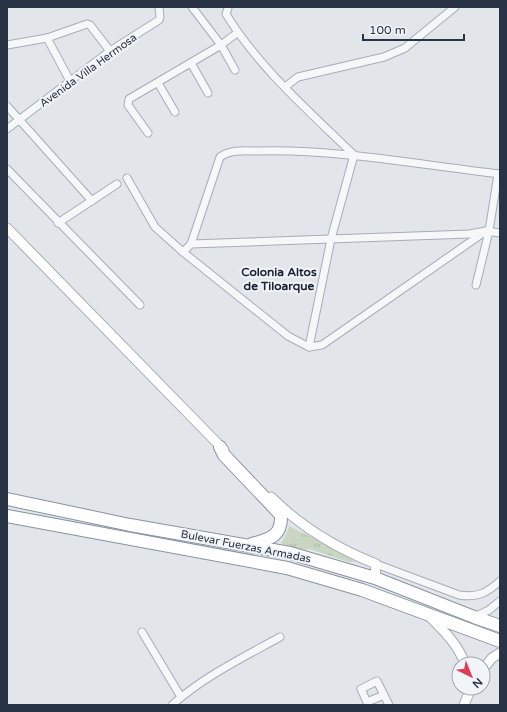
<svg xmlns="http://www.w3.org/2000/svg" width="507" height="712" font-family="'Varela Round',sans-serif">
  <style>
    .grass { fill: url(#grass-tufts) }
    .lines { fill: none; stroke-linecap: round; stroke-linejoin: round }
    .street-casing { stroke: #a6adb6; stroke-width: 9 }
    .secondary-casing { stroke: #a6adb6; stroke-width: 11 }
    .highway-casing { stroke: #8893a3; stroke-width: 14 }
    .street { stroke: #f5f7f9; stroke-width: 7 }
    .secondary { stroke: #fff; stroke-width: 9 }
    .highway { stroke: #fff; stroke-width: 12 }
    .labels { text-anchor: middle; stroke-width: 4; stroke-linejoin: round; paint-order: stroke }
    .street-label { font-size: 11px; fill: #283345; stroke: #f2f5f8 }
    .neighbourhood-label { font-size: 12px; font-weight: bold; fill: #1a2436; stroke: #f2f5f8 }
  </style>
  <defs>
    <pattern id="grass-tufts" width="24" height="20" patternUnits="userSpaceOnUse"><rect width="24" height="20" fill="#c8d6c2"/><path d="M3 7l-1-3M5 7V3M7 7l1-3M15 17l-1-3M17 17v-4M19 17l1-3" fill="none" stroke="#acb8a8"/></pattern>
  </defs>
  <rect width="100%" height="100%" fill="#e2e6eb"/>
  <!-- grass -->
  <path class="grass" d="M289,526l49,24 18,12h-7l-39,-13 -14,1 -15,-7 5,-8z"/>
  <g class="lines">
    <defs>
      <g id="street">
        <path d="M192,7l29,38 14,25"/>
        <path d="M228,8l-2,6c33,54 83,97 128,141"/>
        <path d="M47,38l23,43"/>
        <path d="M7,45l40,-7 40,-14 3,1 20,26"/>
        <path d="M191,63l17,30"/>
        <path d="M158,83l17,29"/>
        <path d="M285,87l13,-10 86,-20 21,-9 50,-41"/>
        <path d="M7,106l85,95"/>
        <path d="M7,129l103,-78 49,-31 1,-3 -1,-10"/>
        <path d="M148,133l-20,-28 1,-6 92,-54 16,-12"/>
        <path d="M7,169l133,136"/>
        <path d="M127,178l28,49 28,25 105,84 21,11 13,-2 164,-114"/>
        <path d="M58,223l59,-39"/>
        <path d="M191,244l29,-87c11,-8 26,-6 39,-6 81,-2 161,14 241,23"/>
        <path d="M183,252l8,-8 278,-10 17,-3 14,2"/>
        <path d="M476,285l13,-54 9,-57"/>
        <path d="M309,347l22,-108 23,-84"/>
        <path d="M376,564l83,31c18,3 28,-2 41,-14"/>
        <path d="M474,617l15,-7 11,-9"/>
        <path d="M142,632l39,65"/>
        <path d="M384,695l-17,7 -6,-13 16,-8 12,24"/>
        <path d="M172,705c31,-28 72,-48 108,-68"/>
      </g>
      <g id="secondary">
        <path d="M7,228l217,222"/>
        <path d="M271,497c31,31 65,51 105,67l-1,14"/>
        <path d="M428,615c15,15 30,29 37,49"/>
        <path d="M483,669l9,-11 8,-5"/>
        <path d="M464,705l7,-17"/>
      </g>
      <g id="highway">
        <path d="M220,447l4,8 57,60c1,22 -12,24 -29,29"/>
        <path d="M7,499l123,26 160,28 85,25 99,39 26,9"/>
        <path d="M7,516l280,52 75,22 138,51"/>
      </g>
    </defs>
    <!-- street casing -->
    <use href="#street" class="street-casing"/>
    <!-- secondary casing -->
    <use href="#secondary" class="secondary-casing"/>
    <!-- highway casing -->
    <use href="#highway" class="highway-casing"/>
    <!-- street -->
    <use href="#street" class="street"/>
    <!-- secondary -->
    <use href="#secondary" class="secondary"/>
    <!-- highway -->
    <use href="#highway" class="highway"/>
  </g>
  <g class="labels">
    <!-- street labels -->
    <g class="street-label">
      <text transform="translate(88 70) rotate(-36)" y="4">Avenida Villa Hermosa</text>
      <text transform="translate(246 546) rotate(11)" y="4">Bulevar Fuerzas Armadas</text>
    </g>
    <!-- neighbourhood labels -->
    <g class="neighbourhood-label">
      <text x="279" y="276">Colonia Altos<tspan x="279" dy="14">de Tiloarque</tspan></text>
    </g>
  </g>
  <!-- border -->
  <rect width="507" height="712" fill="none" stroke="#283345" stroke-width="16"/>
  <!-- north arrow -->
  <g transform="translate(471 676) rotate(137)"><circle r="19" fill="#f2f5f8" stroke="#a1a7b0"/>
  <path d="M0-3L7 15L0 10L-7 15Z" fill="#da3e59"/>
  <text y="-6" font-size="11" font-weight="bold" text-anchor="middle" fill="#283345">N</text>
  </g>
  <!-- scale -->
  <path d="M363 34v6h101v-6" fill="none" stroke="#283345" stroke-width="2"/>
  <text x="369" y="34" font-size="12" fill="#283345" stroke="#f2f5f8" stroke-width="3" paint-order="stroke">100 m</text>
</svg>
